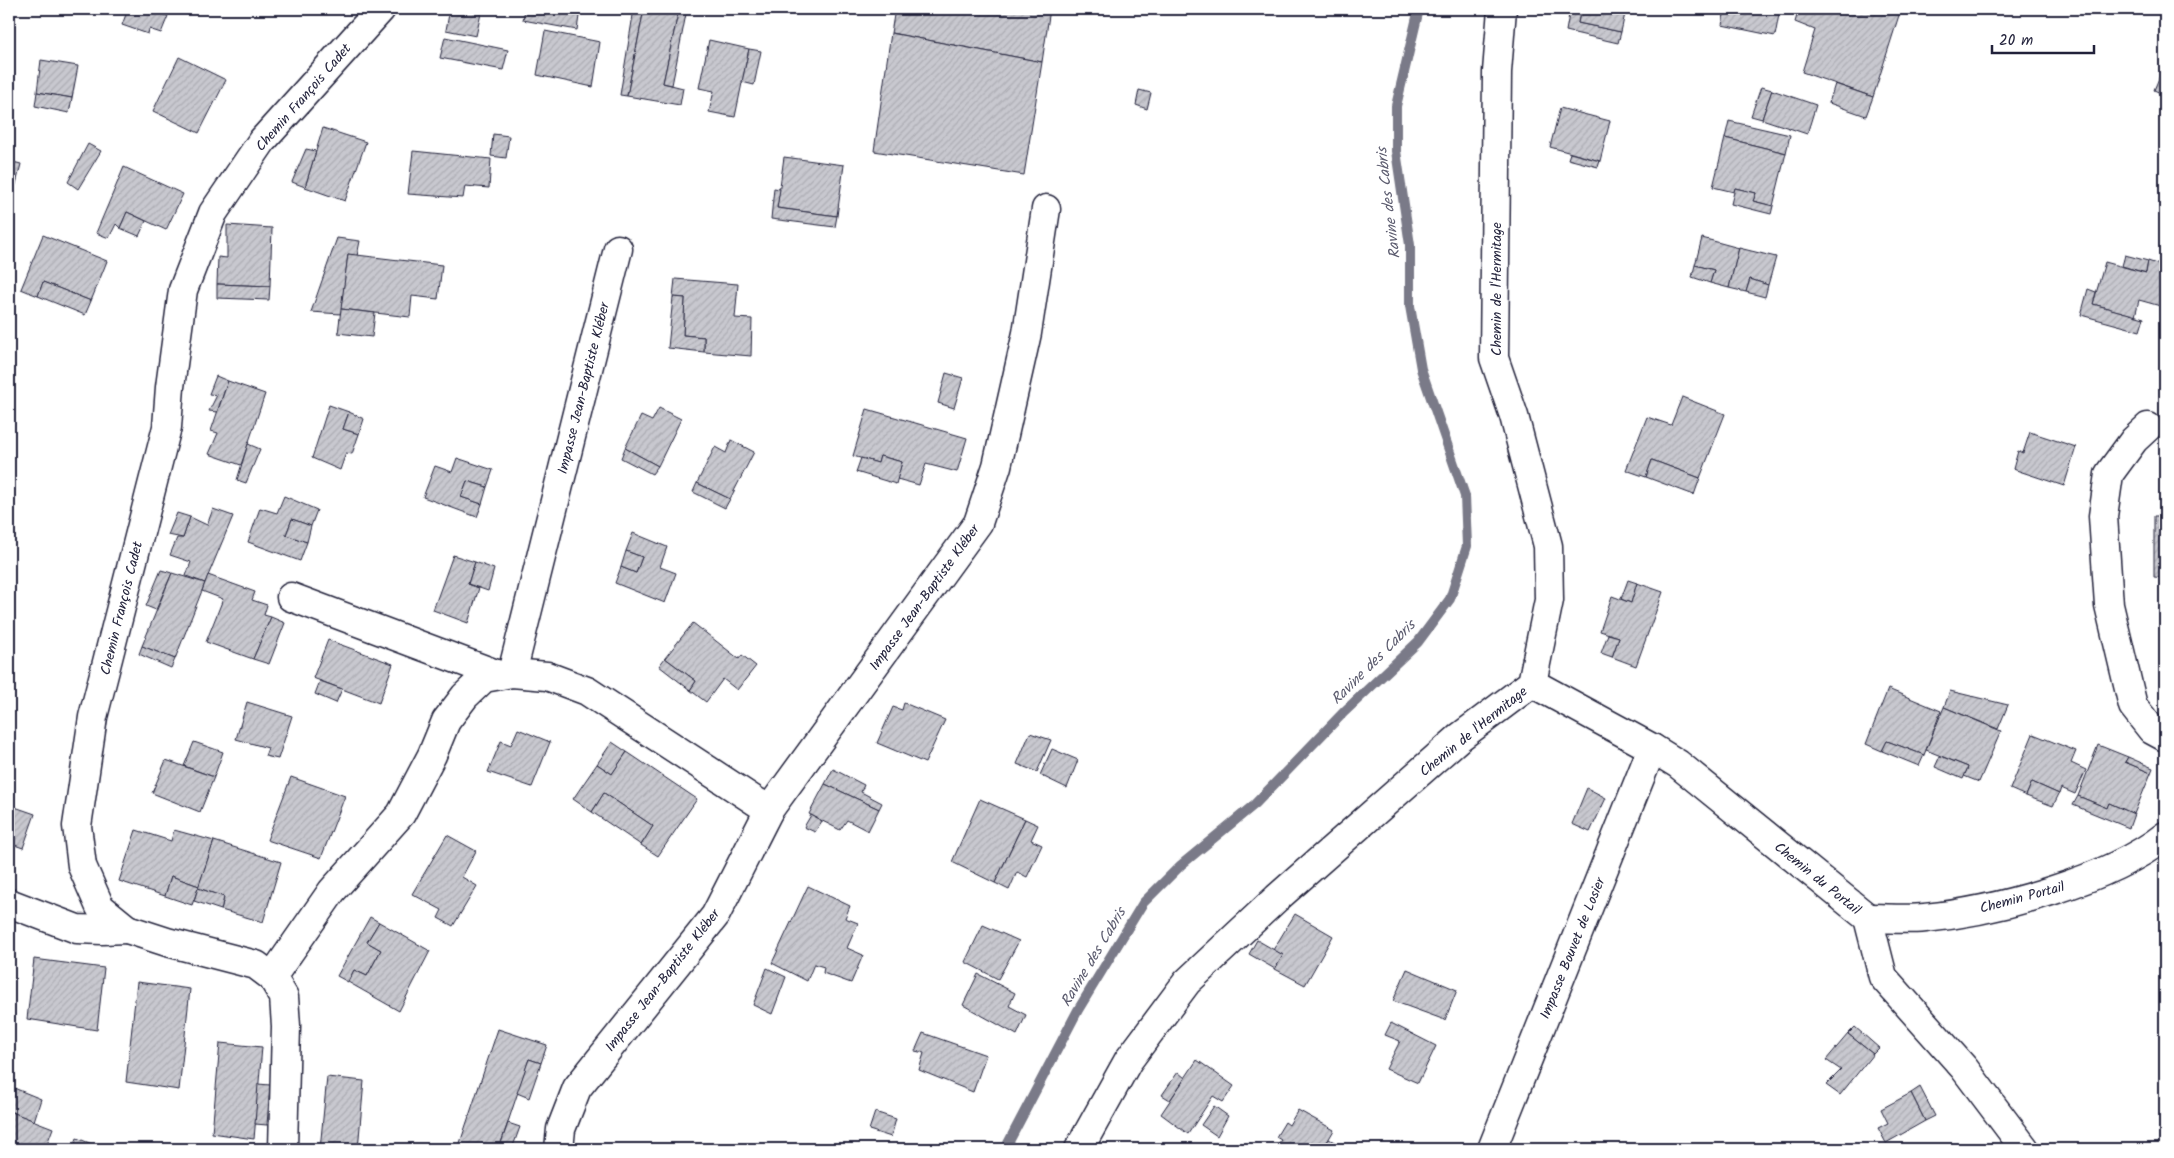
<svg xmlns="http://www.w3.org/2000/svg" width="2174" height="1158" font-family="Kalam,sans-serif">
  <style>
    .lines { fill: none; stroke-linecap: round; stroke-linejoin: round }
    .stream { stroke: #7a7a88; stroke-width: 10 }
    .building { fill: url(#building-hatch); stroke: #22223b }
    .minor-casing { stroke: #22223b; stroke-width: 31 }
    .minor { stroke: #fff; stroke-width: 28 }
    .labels { text-anchor: middle; stroke-width: 4; stroke-linejoin: round; paint-order: stroke }
    .street-label { font-size: 14px; fill: #22223b; stroke: #fff }
    .water-label { font-size: 15px; font-style: italic; fill: #5c5c6f; stroke: #fff }
  </style>
  <defs>
    <pattern id="building-hatch" width="6" height="6" patternUnits="userSpaceOnUse" patternTransform="scale(1.25)"><rect width="6" height="6" fill="#c8c8cf"/><path d="M-1 1l2-2M0 6l6-6M5 7l2-2" fill="none" stroke="#acacb3"/></pattern>
  </defs>
  <rect width="100%" height="100%" fill="#fff"/>
  <filter id="ink" filterUnits="userSpaceOnUse"><feTurbulence type="fractalNoise" baseFrequency=".02" numOctaves="2"/><feDisplacementMap in="SourceGraphic" scale="10" xChannelSelector="R" yChannelSelector="G"/><feConvolveMatrix kernelMatrix="1 2 1 2 8 2 1 2 1" color-interpolation-filters="sRGB"/></filter>
  <g filter="url(#ink)">
    <g class="lines">
      <!-- stream -->
      <path class="stream" d="M1005,1149l73,-139 65,-107 38,-38 74,-61 89,-92 74,-70 32,-43 17,-53 -2,-50 -44,-127 -11,-63v-61l-14,-94v-45l23,-97"/>
    </g>
    <!-- building -->
    <g class="building">
      <path d="M128,9h15l25,7 -7,17 -12,-4 -1,5 -26,-9z"/>
      <path d="M450,9h32l-6,27 -30,-6z"/>
      <path d="M525,9h55l-3,21 -54,-10z"/>
      <path d="M634,9h10l-17,87 -7,-1z"/>
      <path d="M644,9h35l-16,74 20,5 -3,17 -53,-9z"/>
      <path d="M679,9h8l-15,76 -9,-2z"/>
      <path d="M895,9h155l-8,53 -151,-29z"/>
      <path d="M1570,9h11l-3,14 43,9 -3,11 -52,-12z"/>
      <path d="M1581,9h45l-5,23 -43,-9z"/>
      <path d="M1725,9h55l-5,27 -53,-11z"/>
      <path d="M1799,9h102l-28,88 -71,-25 13,-42 -20,-8z"/>
      <path d="M545,31l55,11 -7,45 -56,-12z"/>
      <path d="M891,33l151,29 -18,113 -150,-24z"/>
      <path d="M445,37l63,13 -5,20 -63,-12z"/>
      <path d="M709,40l40,9 -14,68 -26,-5 5,-21 -15,-3z"/>
      <path d="M749,49l12,2 -7,34 -12,-3z"/>
      <path d="M179,57l47,23 -27,53 -46,-22z"/>
      <path d="M41,60l37,6 -6,32 -35,-6z"/>
      <path d="M2162,71l3,2v22l-11,-5z"/>
      <path d="M1835,84l38,13 -7,19 -37,-13z"/>
      <path d="M1761,87l11,3 -10,29 -11,-3z"/>
      <path d="M1139,90l12,3 -4,16 -11,-4z"/>
      <path d="M1772,90l44,15 -9,29 -45,-15z"/>
      <path d="M37,92l35,6 -3,15 -34,-7z"/>
      <path d="M1560,108l50,13 -10,40 -50,-14z"/>
      <path d="M1729,121l61,14 -4,18 -61,-15z"/>
      <path d="M323,128l43,14 -21,59 -40,-14z"/>
      <path d="M493,134l16,2 -3,22 -15,-2z"/>
      <path d="M1725,138l61,15 -13,53 -20,-5 3,-8 -21,-5 -1,4 -21,-5z"/>
      <path d="M88,144l13,7 -23,38 -10,-7z"/>
      <path d="M306,149l10,2 -11,36 -13,-5z"/>
      <path d="M413,151l78,8 -2,29 -24,-2 -2,12 -55,-4z"/>
      <path d="M1570,153l30,8 -2,6 -30,-8z"/>
      <path d="M784,157l60,8 -7,51 -60,-8z"/>
      <path d="M9,161l12,3 -12,48z"/>
      <path d="M124,167l59,27 -17,36 -39,-18 -7,16 -4,-4 -7,14 -13,-5z"/>
      <path d="M774,188l6,1 -3,19 60,8 -2,11 -64,-8z"/>
      <path d="M1735,188l21,5 -3,8 20,5 -2,8 -40,-10z"/>
      <path d="M127,212l19,9 -7,15 -19,-8z"/>
      <path d="M227,225l45,3 -2,58 -53,-2 1,-27 9,1z"/>
      <path d="M43,235l64,26 -16,40 -48,-19 -5,14 -17,-7z"/>
      <path d="M337,238l23,3 -3,15 -9,-2 -7,60 -30,-2z"/>
      <path d="M1702,238l37,10 -10,40 -19,-5 4,-13 -19,-5z"/>
      <path d="M1739,248l37,9 -8,28 -18,-6 -4,13 -17,-4z"/>
      <path d="M348,254l94,11 -4,34 -26,-3 -2,21 -69,-8z"/>
      <path d="M2125,255l23,6 -2,12 -24,-7z"/>
      <path d="M2148,261l17,6 -1,40 -25,-7 -4,16 -42,-12 12,-42 41,11z"/>
      <path d="M1695,265l19,5 -4,13 -18,-6z"/>
      <path d="M675,279l63,5 -3,34 17,1 -1,37 -47,-4v-15l-21,-2 2,-37 -12,-1z"/>
      <path d="M1750,279l18,6 -3,12 -19,-5z"/>
      <path d="M43,282l48,19 -6,14 -47,-19z"/>
      <path d="M217,284l53,2 -1,14 -52,-2z"/>
      <path d="M2088,289l8,3 -3,12 51,14 -4,13 -59,-16z"/>
      <path d="M673,297l12,1 -2,37 21,2v15l-36,-4z"/>
      <path d="M341,309l34,4 -3,24 -34,-4z"/>
      <path d="M946,373l17,5 -9,30 -16,-5z"/>
      <path d="M216,376l12,5 -11,31 -8,-1 8,-16 -8,-1z"/>
      <path d="M228,381l37,13 -24,71 -32,-11 9,-21 -7,-2z"/>
      <path d="M1682,397l43,17 -25,64 -48,-18 -6,17 -20,-7 21,-53 24,8z"/>
      <path d="M329,405l20,7 -6,17 16,5 -7,20 -6,-1 -6,17 -28,-12z"/>
      <path d="M659,408l22,11 -23,47 -33,-18 16,-32 11,5z"/>
      <path d="M867,409l100,29 -10,34 -31,-8 -7,21 -22,-6 5,-17 -22,-6 -2,7 -25,-7z"/>
      <path d="M349,412l15,7 -5,15 -16,-5z"/>
      <path d="M2030,432l46,15 -12,39 -51,-17 5,-18 5,2z"/>
      <path d="M731,440l23,12 -24,47 -33,-16 18,-36 11,6z"/>
      <path d="M248,444l12,5 -14,34 -9,-3z"/>
      <path d="M625,448l33,18 -6,8 -31,-16z"/>
      <path d="M880,456l22,6 -6,22 -40,-12 5,-14 17,5z"/>
      <path d="M457,458l36,12 -6,17 -20,-6 -6,16 21,7 -5,13 -54,-20 12,-31 17,6z"/>
      <path d="M1652,460l48,18 -6,17 -48,-18z"/>
      <path d="M467,481l20,6 -5,17 -21,-7z"/>
      <path d="M697,483l33,16 -5,9 -32,-16z"/>
      <path d="M284,496l33,14 -6,16 -19,-7 -6,16 21,7 -7,19 -52,-19 12,-34 17,5z"/>
      <path d="M213,509l20,7 -28,67 -19,-7 5,-14 -21,-7 7,-17h6l7,-21 17,8z"/>
      <path d="M177,513l13,4 -7,21 -15,-3z"/>
      <path d="M2154,516h11v62l-11,-1z"/>
      <path d="M292,519l19,7 -4,16 -21,-7z"/>
      <path d="M633,533l34,14 -7,20 16,6 -11,30 -50,-20 6,-16 15,6 6,-16 -16,-6z"/>
      <path d="M626,551l16,6 -6,16 -15,-6z"/>
      <path d="M453,555l22,7 -7,22 11,4 -11,35 -35,-13z"/>
      <path d="M475,562l19,7 -6,22 -20,-7z"/>
      <path d="M161,570l11,3 -16,37 -10,-4z"/>
      <path d="M172,573l33,10 -30,76 -33,-13z"/>
      <path d="M208,575l47,17 -3,8 15,5 -3,10 7,2 -18,42 -47,-17 17,-43 -21,-8z"/>
      <path d="M2164,578h1v17h-3z"/>
      <path d="M1628,580l9,3 -6,20 -10,-4z"/>
      <path d="M1637,583l26,9 -27,74 -24,-9 7,-20 -19,-6 12,-35 19,7z"/>
      <path d="M271,617l14,6 -16,41 -16,-5z"/>
      <path d="M693,623l46,36 3,-4 14,11 -19,24 -14,-11 -17,23 -16,-12 6,-9 -31,-23z"/>
      <path d="M1608,634l11,3 -7,20 -11,-4z"/>
      <path d="M328,640l65,24 -14,39 -66,-25z"/>
      <path d="M142,646l33,13 -4,9 -32,-14z"/>
      <path d="M665,658l31,23 -6,9 -31,-24z"/>
      <path d="M320,681l22,8 -6,14 -21,-9z"/>
      <path d="M1888,689l53,22 -17,44 -37,-14 -5,10 -16,-7z"/>
      <path d="M1950,691l58,14 -10,24 -54,-22z"/>
      <path d="M247,702l45,14 -14,43 -13,-3 3,-8 -32,-9z"/>
      <path d="M904,703l41,17 -20,43 -48,-20 16,-36 9,3z"/>
      <path d="M1944,707l57,24 -22,51 -15,-6 4,-9 -42,-17z"/>
      <path d="M518,729l32,13 -18,45 -44,-15 13,-31 10,4z"/>
      <path d="M1030,733l21,7 -14,32 -20,-8z"/>
      <path d="M2033,734l43,17 -5,12 15,7 -11,24 -14,-6 -2,6 -27,-12 -6,14 -16,-7z"/>
      <path d="M1887,741l37,14 -5,11 -37,-15z"/>
      <path d="M194,742l29,10 -9,25 -30,-11z"/>
      <path d="M612,742l15,10 -15,22 -15,-10z"/>
      <path d="M2098,745l30,12 -3,5 26,11 -17,41 -25,-11 -2,5 -29,-12z"/>
      <path d="M1052,749l26,11 -11,28 -27,-13z"/>
      <path d="M627,752l70,47 -39,57 -17,-11 12,-19 -49,-33 -12,19 -19,-13 24,-35 15,10z"/>
      <path d="M1940,756l28,11 -5,12 -28,-12z"/>
      <path d="M2128,757l25,11 -2,5 -26,-11z"/>
      <path d="M166,760l48,17 -14,35 -48,-19z"/>
      <path d="M833,769l31,16 -3,7 21,11 -3,6 -54,-25z"/>
      <path d="M291,777l54,19 -24,62 -54,-18z"/>
      <path d="M2032,782l27,12 -6,12 -27,-10z"/>
      <path d="M825,784l54,25 -11,22 -21,-11 -7,10 -31,-16z"/>
      <path d="M1587,788l19,10 -16,34 -18,-8z"/>
      <path d="M604,793l49,33 -12,19 -49,-33z"/>
      <path d="M2078,796l29,12 2,-5 25,11 -5,14 -56,-23z"/>
      <path d="M980,799l45,20 -30,64 -43,-21z"/>
      <path d="M9,805l26,9 -12,34 -14,-5z"/>
      <path d="M811,815l11,6 -7,11 -11,-5z"/>
      <path d="M1025,819l13,6 -7,15 11,5 -15,32 -10,-5 -8,18 -14,-7z"/>
      <path d="M136,830l35,11 3,-11 40,11 -15,45 -28,-10 -6,20 -46,-15z"/>
      <path d="M447,835l29,16 -14,26 15,9 -24,40 -15,-8 4,-8 -30,-16z"/>
      <path d="M214,841l67,21 -18,60 -42,-12 3,-13 -26,-9z"/>
      <path d="M171,876l28,10 -7,19 -27,-9z"/>
      <path d="M808,886l42,20 -5,12 13,5 -11,25 16,7 -12,28 -28,-10 1,-6 -10,-3 -7,17 -35,-18z"/>
      <path d="M198,888l26,9 -3,13 -27,-9z"/>
      <path d="M1295,914l38,22 -28,49 -30,-16 8,-14 -10,-5z"/>
      <path d="M370,917l9,5 -12,20 14,8 -14,26 -13,-6 -6,12 -11,-6z"/>
      <path d="M379,922l51,29 -31,60 -51,-29 6,-12 13,6 14,-26 -14,-8z"/>
      <path d="M983,925l36,16 -21,38 -33,-17z"/>
      <path d="M1257,940l26,15 -8,14 -26,-15z"/>
      <path d="M34,959l70,9 -7,62 -70,-11z"/>
      <path d="M767,968l19,9 -14,37 -19,-9z"/>
      <path d="M1407,969l50,21 -12,30 -52,-19z"/>
      <path d="M978,974l37,19 -6,13 17,9 -9,20 -54,-30z"/>
      <path d="M137,982l53,7 -11,101 -53,-8z"/>
      <path d="M1391,1023l45,23 -18,37 -32,-14 14,-28 -15,-6z"/>
      <path d="M1855,1027l24,21 -6,6 -25,-20z"/>
      <path d="M498,1029l49,16 -6,18 -12,-4 -30,90h-41z"/>
      <path d="M923,1033l63,22 -13,37 -54,-22 5,-17 -9,-2z"/>
      <path d="M1848,1034l25,20 -33,41 -14,-10 15,-15 -15,-10z"/>
      <path d="M220,1043l42,4 -8,92 -42,-6z"/>
      <path d="M529,1059l12,4 -12,35 -12,-5z"/>
      <path d="M1197,1060l37,26 -11,16 -10,-6 -25,38 -27,-20z"/>
      <path d="M1178,1072l7,6 -15,22 -8,-5z"/>
      <path d="M327,1077l37,4 -6,68h-38z"/>
      <path d="M258,1084l12,1 -3,40 -12,-1z"/>
      <path d="M9,1086l32,13 -7,22 -25,-10z"/>
      <path d="M1920,1087l15,29 -10,5 -14,-28z"/>
      <path d="M1911,1093l14,28 -39,22 -8,-15 10,-5 -7,-14z"/>
      <path d="M1214,1106l14,10 -11,20 -16,-11z"/>
      <path d="M1298,1110l36,20 -11,19h-48l6,-9 -5,-3 9,-15 4,3z"/>
      <path d="M9,1111l44,17 -8,21h-36l2,-3 -2,-1z"/>
      <path d="M875,1112l21,7 -5,18 -22,-7z"/>
      <path d="M508,1123l12,4 -8,22h-13z"/>
      <path d="M77,1138l27,11h-31z"/>
      <path d="M1329,1139l7,4 -3,6h-10z"/>
    </g>
    <g class="lines">
      <defs>
        <g id="minor">
          <path d="M2148,427l-14,13 -25,34 -6,42 6,89 24,101 19,24 13,7"/>
          <path d="M291,597l208,78"/>
          <path d="M512,673l106,-424"/>
          <path d="M1532,683l120,65 26,16 190,154 15,59 81,91 61,81"/>
          <path d="M9,903l68,26 25,1 25,-1"/>
          <path d="M1868,918c19,0 39,2 57,0 71,-7 185,-38 240,-82"/>
          <path d="M272,977l60,-86 69,-77 31,-59 14,-34 19,-25 19,-18 28,-5 35,3 40,15 182,119"/>
          <path d="M283,1149l3,-123 -2,-29 -12,-20 -16,-12 -89,-23 -40,-13 -27,-22 -18,-41 -5,-40 16,-109 74,-290 3,-40 13,-97 30,-77 49,-72 119,-132"/>
          <path d="M559,1149l2,-20 16,-41 138,-172 54,-106 209,-287 19,-57 30,-133 19,-124"/>
          <path d="M1079,1149l49,-88 59,-79 90,-84 183,-161 72,-54 17,-83 -1,-54 -34,-130 -20,-58 3,-286 5,-63"/>
          <path d="M1492,1149l160,-401"/>
        </g>
      </defs>
      <!-- minor casing -->
      <use href="#minor" class="minor-casing"/>
      <!-- minor -->
      <use href="#minor" class="minor"/>
    </g>
  </g>
  <g class="labels">
    <!-- street labels -->
    <g class="street-label">
      <text transform="translate(303 97) rotate(-49)" y="5">Chemin François Cadet</text>
      <text transform="translate(1496 289) rotate(-90)" y="5">Chemin de l'Hermitage</text>
      <text transform="translate(583 388) rotate(-76)" y="5">Impasse Jean-Baptiste Kléber</text>
      <text transform="translate(924 597) rotate(-54)" y="5">Impasse Jean-Baptiste Kléber</text>
      <text transform="translate(121 608) rotate(-76)" y="5">Chemin François Cadet</text>
      <text transform="translate(1473 731) rotate(-39)" y="5">Chemin de l'Hermitage</text>
      <text transform="translate(1818 878) rotate(39)" y="5">Chemin du Portail</text>
      <text transform="translate(2022 897) rotate(-15)" y="5">Chemin Portail</text>
      <text transform="translate(1572 948) rotate(-68)" y="5">Impasse Bouvet de Losier</text>
      <text transform="translate(662 980) rotate(-52)" y="5">Impasse Jean-Baptiste Kléber</text>
    </g>
    <!-- water labels -->
    <g class="water-label">
      <text transform="translate(1388 203) rotate(-97)" y="5">Ravine des Cabris</text>
      <text transform="translate(1373 662) rotate(-45)" y="5">Ravine des Cabris</text>
      <text transform="translate(1093 957) rotate(-59)" y="5">Ravine des Cabris</text>
    </g>
  </g>
  <!-- margin -->
  <rect width="2174" height="1158" fill="none" stroke="#fff" stroke-width="30"/>
  <rect x="15" y="15" width="2144" height="1128" fill="none" stroke="#22223b" stroke-width="2" filter="url(#ink)"/>
  <!-- scale -->
  <path d="M1992 45v8h102v-8" fill="none" stroke="#22223b" stroke-width="2.5"/>
  <text x="1999" y="45" font-size="15" fill="#22223b" stroke="#ffffff" stroke-width="4" paint-order="stroke">20 m</text>
</svg>
